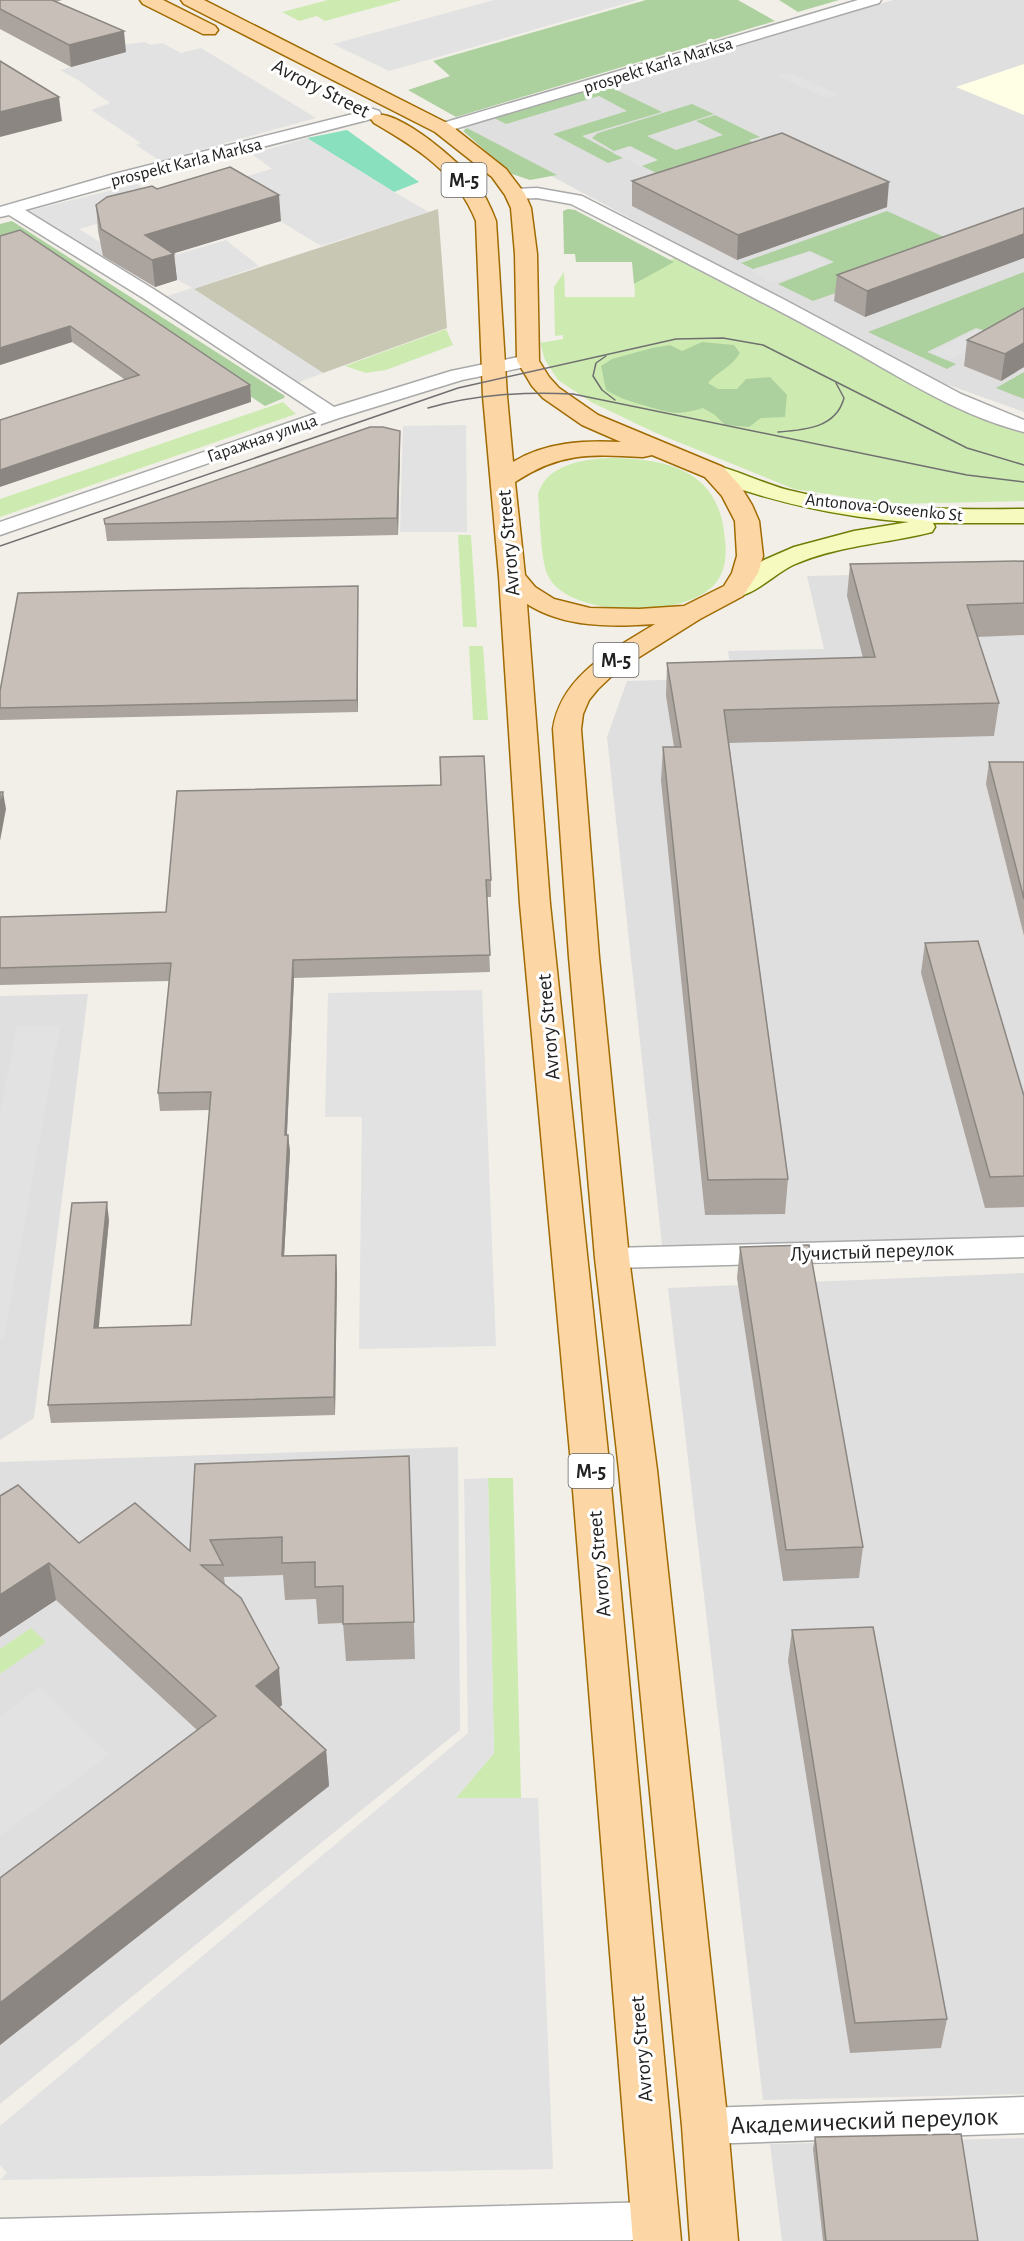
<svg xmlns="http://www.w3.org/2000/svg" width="1024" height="2241" font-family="'Alegreya Sans',sans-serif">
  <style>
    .residential { fill: #e0dfdf }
    .education { fill: #ffffe5 }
    .construction { fill: #c7c7b4 }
    .grass { fill: #cdebb0 }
    .forest { fill: #add19e }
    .pitch { fill: #88e0be }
    .parking { fill: #e2e2e2 }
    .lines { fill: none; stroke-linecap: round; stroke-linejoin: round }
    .street-casing { stroke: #a9a9a9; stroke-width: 3 }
    .secondary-casing { stroke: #707d05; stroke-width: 3 }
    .primary-casing { stroke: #a06b00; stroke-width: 3 }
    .street { fill: #fff; fill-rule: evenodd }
    .secondary { fill: #f7fabf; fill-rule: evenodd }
    .primary { fill: #fcd6a4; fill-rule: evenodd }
    .tram { stroke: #707070; stroke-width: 1.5 }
    .wall { fill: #aba49e }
    .shaded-wall { fill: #8b8681 }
    .building { fill: #c7bfb8; stroke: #8b8681; stroke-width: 1.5 }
    .labels { text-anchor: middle; stroke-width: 6; stroke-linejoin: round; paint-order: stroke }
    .far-street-label { font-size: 18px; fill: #222; stroke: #fff }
    .shield { fill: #fff; stroke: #646464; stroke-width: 1.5 }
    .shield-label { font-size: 20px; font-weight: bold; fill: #222 }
    .street-label { font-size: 21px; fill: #222; stroke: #fff }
    .near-street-label { font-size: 26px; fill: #222; stroke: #fff }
  </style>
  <rect width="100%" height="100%" fill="#f2efe9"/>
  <!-- residential -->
  <g class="residential">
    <path d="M893,0h131v412l-98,-35 -464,-249z"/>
    <path d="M1024,571v672l-361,11 -56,-517 20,-56 105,-3 -4,-27 96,-2 -17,-73z"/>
    <path d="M88,994l-54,424 -34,22v-444z"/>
    <path d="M1024,1273v821l-261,6 -95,-812z"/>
    <path d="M458,1447l2,283 -460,374v-642z"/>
    <path d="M1024,2138v103h-242l-12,-97z"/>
  </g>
  <!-- education -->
  <path class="education" d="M1024,64v51l-68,-28z"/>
  <!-- construction -->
  <path class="construction" d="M438,209l9,119 -124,45 -130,-84z"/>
  <!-- grass -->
  <g class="grass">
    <path d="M328,0h74l-77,21 -8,-5 -18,5 -17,-9z"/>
    <path d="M674,258l265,138 85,34v71l-131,3 -99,-15 -138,-56 -65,-31 -33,-22 -13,-20 -5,-17 23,-4v-4l-8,1 -1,-49 10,-15 1,25h70l-1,-17z"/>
    <path d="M446,329l7,16 -67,25 -20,3 -21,-7z"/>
    <path d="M283,402l13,12 -296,103v-18z"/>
    <path d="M611,458c60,1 109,13 114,82 2,17 0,35 -13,47 -31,31 -143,31 -164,-11 -8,-17 -8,-62 -10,-82 9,-30 46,-35 73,-36z"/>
    <path d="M458,535h13l6,92h-14z"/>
    <path d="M469,646h14l5,74h-15z"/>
    <path d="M488,1478h25l8,320h-65l38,-45z"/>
    <path d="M31,1628l15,14 -46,32v-25z"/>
  </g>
  <!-- forest -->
  <g class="forest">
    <path d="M646,0h92l37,21 -319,96 -48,-27 42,-14 -17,-15z"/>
    <path d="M779,0h60l-41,12z"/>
    <path d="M602,83l60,29 -80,24 41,22 -15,5 -55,-29 74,-23 -28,-15 -93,28 -16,-8z"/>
    <path d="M692,104l22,10 -67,22 29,14 47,-15 -27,-14 19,-6 45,22 -11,3 10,6 -97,30 -20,-10 16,-6 -28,-14 -16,5 -22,-13 6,-5z"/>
    <path d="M467,128l90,47 -27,5 -18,-6 -49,-43z"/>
    <path d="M568,209l7,1 99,52 -40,22 -2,-22h-56l-1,-8h-11l-1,-43z"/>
    <path d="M887,211l79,36 -153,54 -35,-17 56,-22 -24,-11 -57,18 -12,-6z"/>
    <path d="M12,221l273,175 -1,2 -19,8 -244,-162 -21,6v-26z"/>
    <path d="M1024,272v44l-31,17 -17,-5 -49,24 29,12 -9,5 -79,-37z"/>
    <path d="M702,342l32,3 6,8c-8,14 -22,18 -32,30l10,6h19l9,-10 24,-2 17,18 -2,22 -24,1 -12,9 -24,-2 -10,-10 -12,-7c-27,8 -32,5 -57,-2 -17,-5 -25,-7 -40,-16l-5,-24 11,-7 40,-11 18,-3 12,6z"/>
    <path d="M1024,372v27l-28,-11z"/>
  </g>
  <!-- pitch -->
  <path class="pitch" d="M347,130l72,52 -25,10 -87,-54z"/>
  <!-- parking -->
  <g class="parking">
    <path d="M494,0h144l-249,71 -56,-27z"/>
    <path d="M145,42l6,3 11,-2 19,10 20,-5 115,70 -156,43 -24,-16 5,-2 -50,-33 19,-7 -32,-23 -18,-10 29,-8 14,-15z"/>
    <path d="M790,73l48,21 -12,4 -48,-22z"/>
    <path d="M307,138l87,54 35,20 -108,34 -102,-62 53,-15 -20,-15z"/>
    <path d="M630,147l27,13 -17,6 -27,-13z"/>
    <path d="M137,184l30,20 -88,25 58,36 -19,6 -90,-60z"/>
    <path d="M226,240l33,26 -65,23 129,84 -29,11 -130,-87 28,-9 -44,-25z"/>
    <path d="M808,252l23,11 -58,20 -22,-12z"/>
    <path d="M976,330l18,7 -45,23 -18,-7z"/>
    <path d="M466,425l1,107h-67l3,-106z"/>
    <path d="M482,990l14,356 -137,3 3,-232h-37l3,-124z"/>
    <path d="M17,1026h43l-56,312h-4v-224z"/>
    <path d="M488,1478l6,275 -38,45h82l15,371 -553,11 7,-7 -7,-8v-39l468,-393 -4,-254z"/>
    <path d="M40,1687l69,68 -109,81v-120z"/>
  </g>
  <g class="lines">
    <defs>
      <g id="street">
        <path d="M858,0h23l-2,3 -431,128h-12l-2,-3 2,-3z"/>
        <path d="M373,109l6,2 2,3 -2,3 -253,65 -101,28 130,80 179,117 117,-36 77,-16 7,2 2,4 -2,4 -73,15 -123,38 -339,117v-13l317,-109 -174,-115 -134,-83 -9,2v-10l114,-33z"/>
        <path d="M537,188l45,8 201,103 178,95 63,26v12c-68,-17 -128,-58 -189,-91 -87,-47 -175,-92 -264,-137l-34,-6 -22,1 -8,-5 8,-5z"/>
        <path d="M1024,1237v20l-412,11 -10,-3 -4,-7 4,-7 10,-3z"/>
        <path d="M1024,2097v36l-319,11 -13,-5 -6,-13 6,-13 13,-5z"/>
        <path d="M656,2202l14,6 6,13 -6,13 -14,6 -656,1v-22z"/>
      </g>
      <path id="secondary" d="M714,465c25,6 48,18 74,25 76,19 157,20 236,19v14h-91l2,4 -3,5c-47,12 -94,13 -139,33 -21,10 -44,37 -68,31l-4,-5 4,-5 39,-26 30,-13 60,-16 55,-9c-71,-5 -137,-20 -204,-45l-3,-5 3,-5z"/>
      <g id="primary">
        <path d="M140,0h23l52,26 3,4 -3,4h-12l-60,-30z"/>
        <path d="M181,0h23l245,124 57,45 19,25 6,14 6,46 2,107 10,16 10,11 39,27 125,52 18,20 11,18 7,16 4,35 -5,17 -15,23 -43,23 -83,52 -19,18 -9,11 -6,14 -2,15 18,228 30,301 28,212 71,656 10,115h-48l-8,-115 -63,-656 -24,-212 -26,-301 -16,-228c8,-54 60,-79 102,-105 -42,3 -91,4 -128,-20l23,300 58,549 73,788h-48l-63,-788 -50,-549 -21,-328 -16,-180 -7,-175c-19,-48 -59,-73 -102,-98l-3,-4 3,-4c25,-6 88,49 103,69 8,11 14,24 19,37l11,175 6,66c32,-20 72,-22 108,-20l-39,-17 -39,-27 -11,-12 -15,-25 -2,-107 -4,-46 -6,-13 -13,-18 -57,-45 -251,-128zM652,455l53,22 17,19 13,25 2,35 -5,17 -8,13 -40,20 -45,3 -49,-1 -36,-9 -19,-12 -10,-12 -10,-93c45,-30 76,-28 128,-25z"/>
      </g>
    </defs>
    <!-- street casing -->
    <use href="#street" class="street-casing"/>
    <!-- secondary casing -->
    <use href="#secondary" class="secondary-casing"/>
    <!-- primary casing -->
    <use href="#primary" class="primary-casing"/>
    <!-- street -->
    <use href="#street" class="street"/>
    <!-- secondary -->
    <use href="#secondary" class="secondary"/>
    <!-- primary -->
    <use href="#primary" class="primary"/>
    <!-- tram -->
    <g class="tram">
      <path d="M606,356l-10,7 -3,13 9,14 13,10"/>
      <path d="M428,408c48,-14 95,-16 145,-14l394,81 57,7"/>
      <path d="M778,432c27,-2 58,-4 66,-34l-8,-15"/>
      <path d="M0,546l458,-158 218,-49 47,-1 40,7 204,103 57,17"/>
    </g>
  </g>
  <!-- wall -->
  <g class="wall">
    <path d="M0,0h62l-6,2 70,50 -55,15 -71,-38z"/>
    <path d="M632,181l255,26 -150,53 -105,-54z"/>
    <path d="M96,205l185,16 -107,32 3,27 -22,7 -52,-31 -5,-25z"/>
    <path d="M1024,208l-159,109 -31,-16 3,-26z"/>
    <path d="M0,236l250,149 1,17 -127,-23 -52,-37 -72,23z"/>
    <path d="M1024,308v59l-23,14 -37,-15 3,-26z"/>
    <path d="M400,447l-2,88 -291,6 -3,-22z"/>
    <path d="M1024,561v74l-47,2 22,66 -5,33 -265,7 59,436 -3,35 -80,1 -44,-434 2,-34h11l-8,-51 1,-33 196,-5 -16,-62 3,-32z"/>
    <path d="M358,598v114l-358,8v-29z"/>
    <path d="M989,762h35v174l-38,-152z"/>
    <path d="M491,880v17h-4l3,75 -196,6 -7,157h1l2,17 -6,104 53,17 -2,142 -284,8 -3,-18 61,-185 -11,108 93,-3 19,-215 -50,1 -2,-18 11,-112 -169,4v-68l166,-5z"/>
    <path d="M925,943l99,153v111l-39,1 -64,-235z"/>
    <path d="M740,1247l123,300 -4,31 -76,3 -46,-303z"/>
    <path d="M409,1456l6,203 -69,2 -3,-38 -25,1 -2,-25 -31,1 -2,-25 -59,2 1,8 57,120 -2,2 46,43 3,36 -329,259v-167l197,-148 -141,-130 -56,37v-141l79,47 111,8 5,-87z"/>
    <path d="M792,1630l155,389 -6,29 -91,5 -62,-392z"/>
    <path d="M815,2137l163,104h-155l-10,-92z"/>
  </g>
  <!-- shaded-wall -->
  <g class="shaded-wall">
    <path d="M124,31l2,21 -55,15 -2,-22z"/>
    <path d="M59,97l3,24 -62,16v-25z"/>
    <path d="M889,182l-2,25 -150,53 1,-25z"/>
    <path d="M279,195l2,26 -129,39 -7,-25z"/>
    <path d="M1024,234v24l-159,59 2,-26z"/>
    <path d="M174,254l3,26 -22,7 -3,-27z"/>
    <path d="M70,326l2,16 -72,23v-17z"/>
    <path d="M1024,343v24l-23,14 4,-27z"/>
    <path d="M250,385l1,17 -251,85v-17z"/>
    <path d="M400,431v16l-2,88 -1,-17z"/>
    <path d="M358,586v126l-1,-12z"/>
    <path d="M3,792l3,17 -6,32v-32z"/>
    <path d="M293,960l1,18 -8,174 -1,-17z"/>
    <path d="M288,1135l2,17 -7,122 -1,-18z"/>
    <path d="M107,1202l2,18 -12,126 -3,-18z"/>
    <path d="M336,1255l1,18 -2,142 -1,-18z"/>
    <path d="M49,1563l7,37 -56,37v-42z"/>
    <path d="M279,1668l3,37 -22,17 -4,-36z"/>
    <path d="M326,1750l3,36 -329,259v-42z"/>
  </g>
  <!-- building -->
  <g class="building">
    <path d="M0,0h52l72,31 -55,14 -69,-36z"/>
    <path d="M0,61l59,36 -59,15z"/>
    <path d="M782,133l107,49 -151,53 -106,-54z"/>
    <path d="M230,167l49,28 -134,40 29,19 -22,6 -51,-31 -5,-24 11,-8 45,-11 5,3z"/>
    <path d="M1024,208v26l-157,57 -30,-16z"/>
    <path d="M20,230l230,155 -250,85v-50l139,-45 -69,-49 -70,22v-112z"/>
    <path d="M1024,308v35l-19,11 -38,-14z"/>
    <path d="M370,427h13l17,4 -3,87 -292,6 -1,-5z"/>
    <path d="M1024,561v42l-57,2 32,98 -275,7 64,469 -80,1 -45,-433h18l-14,-84 208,-6 -25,-93z"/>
    <path d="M358,586l-1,114 -357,8v-17l18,-98z"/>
    <path d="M484,756l7,124h-5l4,75 -197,5 -8,175h3l-6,121 54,-1 -2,142 -286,8 24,-202 35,-1 -13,126 97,-3 20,-233 -53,1 13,-130 -171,5v-51l166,-5 11,-121 264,-6 -1,-28z"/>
    <path d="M989,762h35v137z"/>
    <path d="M0,792h3l-3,17z"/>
    <path d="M978,941l46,155v80l-34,1 -65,-234z"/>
    <path d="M809,1245l54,302 -77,3 -46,-303z"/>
    <path d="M409,1456l5,166 -71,2v-38l-28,1v-25l-33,1v-26l-72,3 13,25h-22l40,33 38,70 -23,18 70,64 -326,253v-125l216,-162 -167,-153 -49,32v-99l18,-11 61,58 56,-40 55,48 5,-87z"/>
    <path d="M873,1627l74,392 -92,4 -63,-393z"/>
    <path d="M961,2134l17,107h-152l-11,-104z"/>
  </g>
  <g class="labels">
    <!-- far-street labels -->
    <g class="far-street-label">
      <text transform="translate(658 65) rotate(-17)" y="6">prospekt Karla Marksa</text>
      <text transform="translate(186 162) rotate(-14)" y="6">prospekt Karla Marksa</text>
      <text transform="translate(262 438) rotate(-19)" y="6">Гаражная улица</text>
      <text transform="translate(884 507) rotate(6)" y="6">Antonova-Ovseenko St</text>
    </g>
    <!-- shield labels -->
    <g class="shield">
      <rect x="441.5" y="163" width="45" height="34" rx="4.5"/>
      <rect x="593.5" y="643" width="45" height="34" rx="4.5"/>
      <rect x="568.5" y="1454" width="45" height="34" rx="4.5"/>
    </g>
    <g class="shield-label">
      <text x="464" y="187">М-5</text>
      <text x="616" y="667">М-5</text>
      <text x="591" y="1478">М-5</text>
    </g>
    <!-- street labels -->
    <g class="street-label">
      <text transform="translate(321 88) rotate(27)" y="7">Avrory Street</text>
      <text transform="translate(508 543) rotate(-95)" y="7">Avrory Street</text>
      <text transform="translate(548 1027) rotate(-95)" y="7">Avrory Street</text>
      <text transform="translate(872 1251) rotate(-2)" y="7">Лучистый переулок</text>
      <text transform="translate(599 1564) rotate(-95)" y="7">Avrory Street</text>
      <text transform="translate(641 2049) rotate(-95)" y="7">Avrory Street</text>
    </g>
    <!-- near-street labels -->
    <g class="near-street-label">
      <text transform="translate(864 2120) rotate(-2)" y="9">Академический переулок</text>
    </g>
  </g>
</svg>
